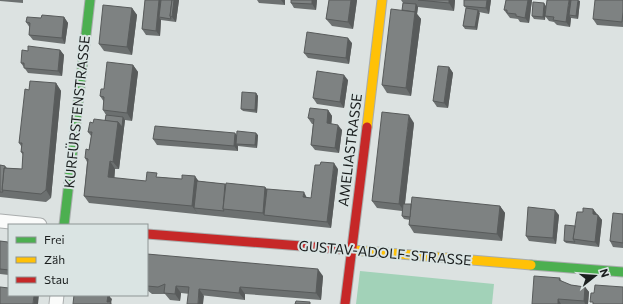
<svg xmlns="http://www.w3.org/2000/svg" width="623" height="304" font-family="Commissioner,sans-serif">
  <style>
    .green { fill: #a2d2b8 }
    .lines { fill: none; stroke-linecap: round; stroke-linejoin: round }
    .street-casing { stroke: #a9adad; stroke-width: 15 }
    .fast-casing { stroke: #a9adad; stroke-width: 11 }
    .slow-casing { stroke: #a9adad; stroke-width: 11 }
    .jam-casing { stroke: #a9adad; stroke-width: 11 }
    .street { stroke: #fafbfa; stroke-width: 13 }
    .fast { stroke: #4caf50; stroke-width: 9 }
    .slow { stroke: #ffc107; stroke-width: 9 }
    .jam { stroke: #c62828; stroke-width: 9 }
    .wall { fill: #6c7070 }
    .shaded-wall { fill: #585b5b }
    .building { fill: #7e8282; stroke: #585b5b }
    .labels { text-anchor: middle; stroke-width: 4; stroke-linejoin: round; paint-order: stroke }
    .street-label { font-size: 14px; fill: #1b1f1f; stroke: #dae4e3 }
  </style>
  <rect width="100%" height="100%" fill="#dce2e1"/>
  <!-- green -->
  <path class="green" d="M360,271l134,13 -2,20h-136z"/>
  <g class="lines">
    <defs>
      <g id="street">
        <path d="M0,221l40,4"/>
        <path d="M56,304l1,-9"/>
      </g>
      <g id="fast">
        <path d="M64,225l26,-225"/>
        <path d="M531,265l92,7"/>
      </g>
      <g id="slow">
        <path d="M367,127l15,-127"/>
        <path d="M352,250l179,15"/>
      </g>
      <g id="jam">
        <path d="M147,234l205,16"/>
        <path d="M345,304l22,-177"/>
      </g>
    </defs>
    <!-- street casing -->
    <use href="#street" class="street-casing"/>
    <!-- fast casing -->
    <use href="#fast" class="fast-casing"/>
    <!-- slow casing -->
    <use href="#slow" class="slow-casing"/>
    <!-- jam casing -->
    <use href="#jam" class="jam-casing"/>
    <!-- street -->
    <use href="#street" class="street"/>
    <!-- fast -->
    <use href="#fast" class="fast"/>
    <!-- slow -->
    <use href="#slow" class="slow"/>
    <!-- jam -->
    <use href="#jam" class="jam"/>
  </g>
  <!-- wall -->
  <g class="wall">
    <path d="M0,0h23v3l-23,-2z"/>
    <path d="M145,0h34l-3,22 -15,-2 -1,16 -14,-1 -4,-6z"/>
    <path d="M257,0h28v5l-26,-2z"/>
    <path d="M317,0l-1,10 -22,-2 -3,-5z"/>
    <path d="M329,0h28l-4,29 -21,-3 -6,-7z"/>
    <path d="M401,0h54l-1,11 -36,-4 -1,7 4,5 -10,77 -24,-3 -5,-8 20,-75 1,-7z"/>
    <path d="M491,0l-2,14 -10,-2 -2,18 -12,-1 -2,-3 3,-18 -2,-2z"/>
    <path d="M506,0h26l-3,23 -9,-1 -2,-3 -8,-1 -6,-8z"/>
    <path d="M623,0v27l-26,-2 -4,-6z"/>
    <path d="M580,1l-2,18 -7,-1 -1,9 -13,-2 -3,-3 -5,-1 -4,-5z"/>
    <path d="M546,6l-1,14 -11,-1 -2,-3z"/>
    <path d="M132,8l5,7 -5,40 -28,-4 -5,-7z"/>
    <path d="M64,17l4,6 -3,21 -32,-4 -4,-5 1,-7 -4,-6 15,-4z"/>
    <path d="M352,43l-3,21 -41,-6 -4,-5z"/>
    <path d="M60,50l4,5 -2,21 -34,-3 -7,-10 7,-12z"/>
    <path d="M133,65l5,7 -6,49 -7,-1 -6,49h-4l-1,9 32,3 13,-4 66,7 40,3 2,2 44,9 27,-29 -7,59 -242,-25 -5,-7 3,-34 -2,-4 4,-8 2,-14 -3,-4 5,-9 12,-2 1,-6 -3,-5 1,-8 -4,-6 4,-7z"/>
    <path d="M449,67l4,6 -5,35 -11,-1 -4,-6z"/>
    <path d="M348,80l-4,28 -27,-4 -4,-6z"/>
    <path d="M56,83l5,8 -10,107 -5,4 -46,-5v-32l5,1 2,2 15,1 1,-14 -2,-3v-6l-2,-3 10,-53z"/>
    <path d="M256,93l2,3 -1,17 -14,-2 -2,-2z"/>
    <path d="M328,110l4,6 -1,8 11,6 -3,23 -24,-3 -4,-5 2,-21h-1l-4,-6z"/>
    <path d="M414,123l-9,81 95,2 5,7 -3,28 -88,-8 -5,-8 1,-5 -6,-1 -2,-3v-5l-25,-3 -5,-7z"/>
    <path d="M237,135h21l-1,13 -19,-2v5l-81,-6 -4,-6z"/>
    <path d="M593,209l9,11 -3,27 -33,-4 -2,-2 11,-15 8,-14z"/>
    <path d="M623,214v34l-10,-1 -3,-6z"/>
    <path d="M559,215l-3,29 -27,-3 -3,-5z"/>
    <path d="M0,241l9,2v32l-9,-1z"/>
    <path d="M147,254l176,22 -2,24 -76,-6v6l-64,-7 -1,8 -10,-1 -5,-6h-13l-5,-4z"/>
    <path d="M560,278l2,4 9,3 14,2 4,5 -1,12h-56z"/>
  </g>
  <!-- shaded-wall -->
  <g class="shaded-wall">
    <path d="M159,0h4l-4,17 2,3 -1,16 -4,-5z"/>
    <path d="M174,0h5l-3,22 -4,-5z"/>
    <path d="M281,0h4v5z"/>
    <path d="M312,0h5l-1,10 -4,-6z"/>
    <path d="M351,0h6l-4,29 -5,-7z"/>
    <path d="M449,0h6l-1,11 -5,-8z"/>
    <path d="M487,0h4l-2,14 -3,-6z"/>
    <path d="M528,0h4l-3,23 -4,-5z"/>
    <path d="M569,0h4l-4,15 2,3 -1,9 -4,-5z"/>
    <path d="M578,0l2,1 -2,18 -2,-3z"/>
    <path d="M544,3l2,3 -1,14 -2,-3z"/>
    <path d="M416,4l2,3 -1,7 4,5 -10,77 -5,-8z"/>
    <path d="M132,8l5,7 -5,40 -5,-8z"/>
    <path d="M478,10l2,3 -3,17 -2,-3z"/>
    <path d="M64,17l4,6 -3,21 -3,-6z"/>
    <path d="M348,38l4,5 -3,21 -3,-6z"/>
    <path d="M60,50l4,5 -2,21 -4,-5z"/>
    <path d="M133,65l5,7 -6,49 -5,-8z"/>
    <path d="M449,67l4,6 -5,35 -4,-5z"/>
    <path d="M344,75l4,5 -4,28 -4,-6z"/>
    <path d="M56,83l5,8 -10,107 -5,-8z"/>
    <path d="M256,93l2,3 -1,17 -2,-3z"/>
    <path d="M328,110l4,6 -1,13 -4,-6z"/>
    <path d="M409,115l5,8 -10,88 -5,-7z"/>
    <path d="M123,117l2,3 -6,49 -6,-7 5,-40z"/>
    <path d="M338,125l4,5 -3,23 -4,-5z"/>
    <path d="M235,133l4,5 -3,6 2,2v5l-4,-5z"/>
    <path d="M256,133l2,2 -1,13 -2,-3z"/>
    <path d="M110,161l5,8 -1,16 -6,-8z"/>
    <path d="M334,163l4,6 -7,59 -4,-6z"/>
    <path d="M195,176l5,7 -6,25 4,6 -6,-8z"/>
    <path d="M265,187l6,7 -7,21 -1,-2z"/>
    <path d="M304,192l3,6 -4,-1z"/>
    <path d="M500,206l5,7 -3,28 -5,-7z"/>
    <path d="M593,209l4,6 -4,-1z"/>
    <path d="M555,210l4,5 -3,29 -3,-6z"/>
    <path d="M598,215l4,5 -3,27 -4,-5z"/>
    <path d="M318,269l5,7 -2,24 -5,-7z"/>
    <path d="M176,286l5,7 -1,8 -5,-7z"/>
    <path d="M240,287l5,7v6l-6,-7z"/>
    <path d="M585,287l4,5 -1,12h-3l-1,-3z"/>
    <path d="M199,289l5,7 -1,8h-5z"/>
    <path d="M34,295h5l-1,9h-5z"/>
    <path d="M107,295h3v2l2,2 -1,4 1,1h-4l-1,-2z"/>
    <path d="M558,299l3,5h-3z"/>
  </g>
  <!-- building -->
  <g class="building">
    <path d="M145,0h14l-3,31 -14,-2z"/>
    <path d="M161,0h11l-2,16 1,3 -12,-2z"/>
    <path d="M172,0h2l-2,17 -2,-1z"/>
    <path d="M291,0h21v4l-21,-1z"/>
    <path d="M329,0h22l-3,22 -22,-3z"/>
    <path d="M418,0h31v3z"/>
    <path d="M464,0h23l-1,8 -22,-2z"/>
    <path d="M506,0h22l-3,18 -9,-2v-2l-9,-1v-3h-3z"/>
    <path d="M547,0h22l-3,22 -13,-2 1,-3 -9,-1z"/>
    <path d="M571,0h7l-2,16 -7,-1z"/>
    <path d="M595,0h28v12l-1,10 -29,-3z"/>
    <path d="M533,2l11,1 -1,14 -11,-1z"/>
    <path d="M403,3l13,1 -1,8 -13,-2z"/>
    <path d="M103,5l29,3 -5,39 -28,-3z"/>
    <path d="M466,8l12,2 -3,17 -12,-1z"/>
    <path d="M391,9l24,3 -9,76 -24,-3z"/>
    <path d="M42,15l22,2 -2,21 -33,-3 1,-12 -4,-1 1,-5 14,1z"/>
    <path d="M307,32l41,6 -2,20 -42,-5z"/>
    <path d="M28,46l32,4 -2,21 -34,-3v-5h-3l1,-13 6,1z"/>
    <path d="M107,62l26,3 -6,48 -24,-3 1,-13 -4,-1 1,-7h3z"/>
    <path d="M438,66l11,1 -5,36 -11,-2z"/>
    <path d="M317,71l27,4 -4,27 -27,-4z"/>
    <path d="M30,81l26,2 -10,107 -5,4 -39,-4 2,-22 18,1 1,-17h-2l1,-9h-3l6,-54 4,1z"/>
    <path d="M242,92l14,1 -1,17 -14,-1z"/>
    <path d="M310,108l18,2 -1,13 11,2 -3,23 -24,-3 3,-26 -6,-1z"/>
    <path d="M382,112l27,3 -10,89 -27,-3z"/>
    <path d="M106,115l17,2 -1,10 -4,-5 -13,-1z"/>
    <path d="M94,119l24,3 -5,40 -3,-1 -2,16 38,4 1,-9 10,1 -1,4 26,2v-4l13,1 -3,30 -108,-10 4,-37 -3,-1 1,-9 3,1 3,-18h-4l2,-10 3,1z"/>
    <path d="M155,126l80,7 -1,13 -81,-7z"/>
    <path d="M237,131l19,2 -1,12 -19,-1z"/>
    <path d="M321,162l13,1 -7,59 -63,-7 3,-26 37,3 -1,5 8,1 4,-33h5z"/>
    <path d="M0,165l5,1v2h-1l-2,22 1,2h-3z"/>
    <path d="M197,181l28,3 -2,25 1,2 -30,-3z"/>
    <path d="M226,183l39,4 -2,26 -40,-4z"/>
    <path d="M412,197l88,9 -3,28 -88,-9z"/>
    <path d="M403,204h8l-1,13 -8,-1z"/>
    <path d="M528,207l27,3 -2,28 -27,-2z"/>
    <path d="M583,208l10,1v5l5,1 -3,27 -22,-3 4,-27h6z"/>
    <path d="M613,213l10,1v29l-13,-2z"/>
    <path d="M565,225l10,1 -2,13 2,3 -11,-1z"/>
    <path d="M0,241l8,1v2l1,1v25l-9,-1z"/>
    <path d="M147,254l171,15 -2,24 -76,-6 -1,6 -40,-4 -1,15h-11l2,-17 -13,-1 -1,8 -11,-1 1,-9 -7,3 -11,-1z"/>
    <path d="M534,276l26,2 -1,2 12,5 14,2 -1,14 -26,-2v5h-26z"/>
    <path d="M595,285l28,2v17h-30v-2h-3l1,-9h3z"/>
    <path d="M0,287l9,1v7h25l-1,9h-33z"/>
    <path d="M74,295h34l-1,7h4l-1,2h-37z"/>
    <path d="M296,301l14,1v2h-15z"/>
  </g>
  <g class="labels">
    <!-- street labels -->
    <g class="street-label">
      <text transform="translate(77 112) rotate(-84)" y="5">KURFÜRSTENSTRASSE</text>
      <text transform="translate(350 150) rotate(-83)" y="5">AMELIASTRASSE</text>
      <text transform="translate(385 253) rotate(5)" y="5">GUSTAV-ADOLF-STRASSE</text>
    </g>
  </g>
  <!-- legend -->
  <rect x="8" y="224" width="140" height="72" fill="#dae4e3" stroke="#8e9595"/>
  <rect x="16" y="237" width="20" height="6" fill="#4caf50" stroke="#8e9595"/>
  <text x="44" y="244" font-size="12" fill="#1b1f1f">Frei</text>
  <rect x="16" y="257" width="20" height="6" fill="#ffc107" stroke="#8e9595"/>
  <text x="44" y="264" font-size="12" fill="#1b1f1f">Zäh</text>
  <rect x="16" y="277" width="20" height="6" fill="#c62828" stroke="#8e9595"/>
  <text x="44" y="284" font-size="12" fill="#1b1f1f">Stau</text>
  <!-- north arrow -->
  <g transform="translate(595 276) rotate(73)" stroke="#dae4e3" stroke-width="3" paint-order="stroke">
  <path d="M0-3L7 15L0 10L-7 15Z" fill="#1b1f1f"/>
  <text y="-6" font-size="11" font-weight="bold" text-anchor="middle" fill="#1b1f1f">N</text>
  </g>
</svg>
